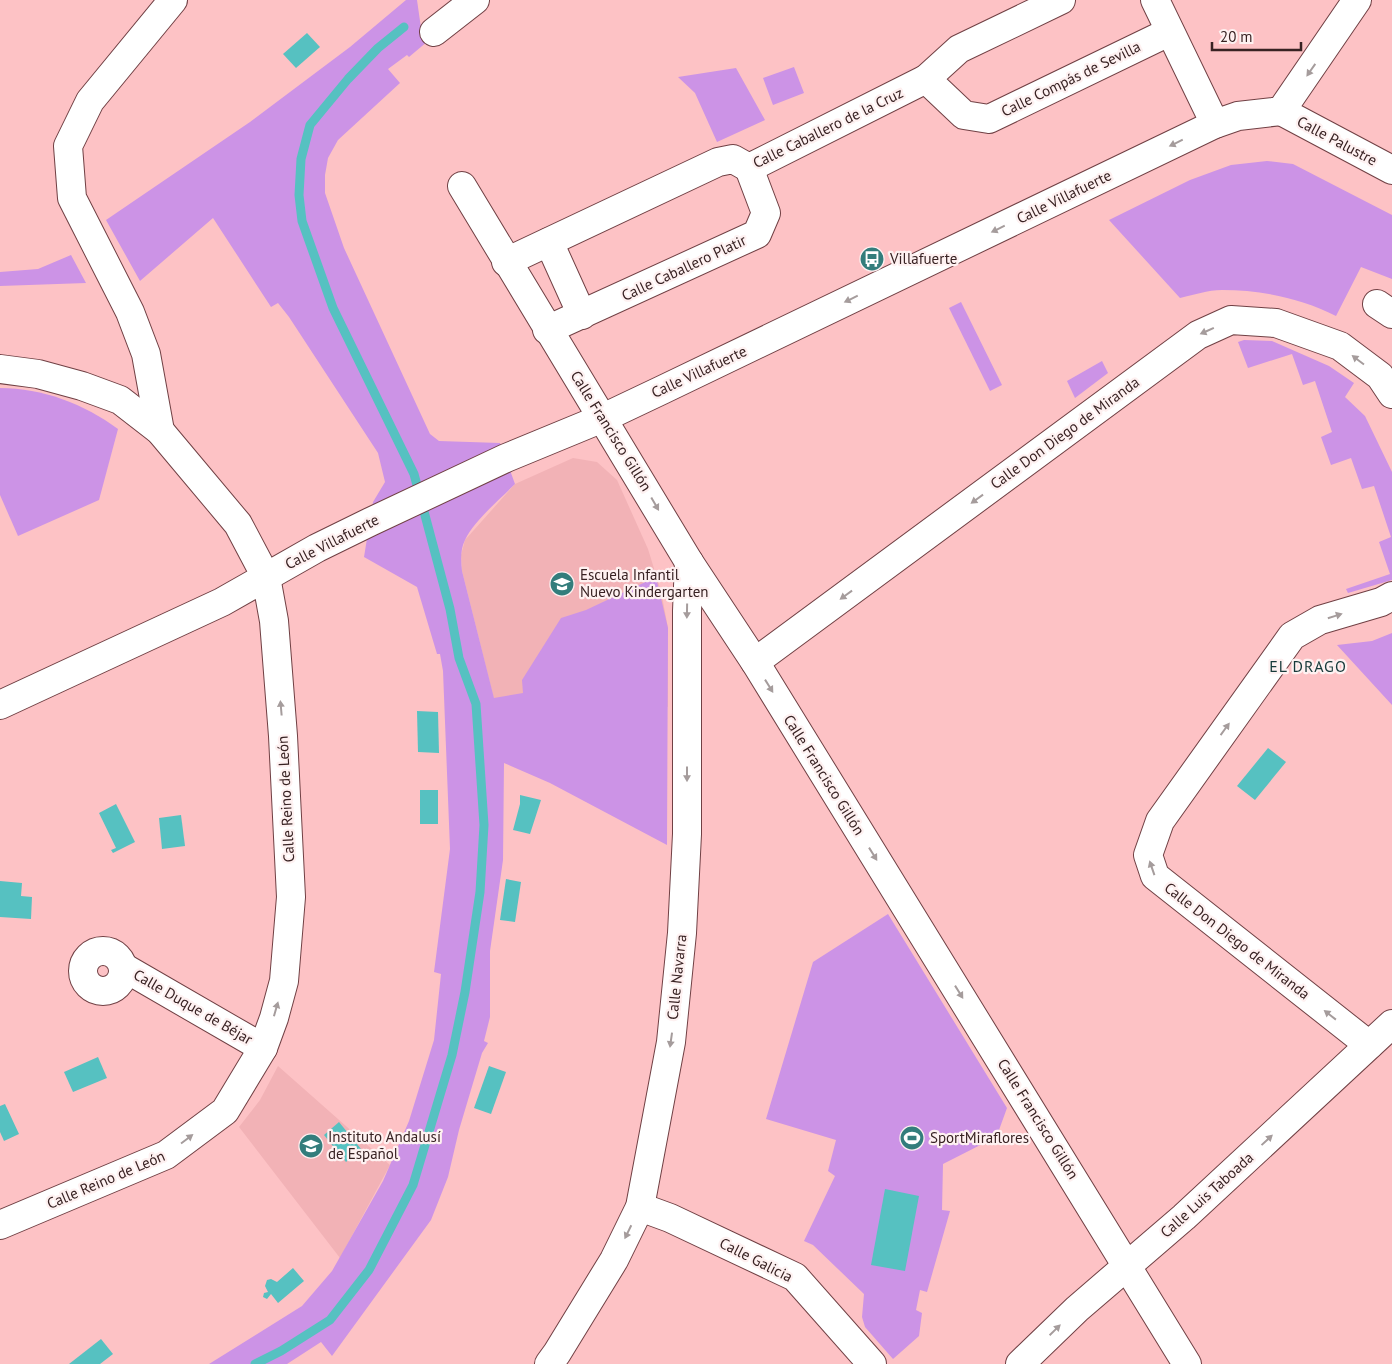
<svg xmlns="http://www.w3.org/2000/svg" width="1392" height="1364" font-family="'PT Sans',sans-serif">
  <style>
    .built { fill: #f2b2b6 }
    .green { fill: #cc93e6 }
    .water { fill: #56c1c1 }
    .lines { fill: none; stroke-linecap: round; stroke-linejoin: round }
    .stream { stroke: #56c1c1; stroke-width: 9 }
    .minor-casing { stroke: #704044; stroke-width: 30 }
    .minor { stroke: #fff; stroke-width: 28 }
    .oneway { fill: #a59c9c }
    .labels { text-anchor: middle; stroke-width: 4.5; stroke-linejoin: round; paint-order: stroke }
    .street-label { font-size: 15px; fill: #382223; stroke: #fef1f1 }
    .poi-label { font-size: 15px; fill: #382223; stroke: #fef1f1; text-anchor: start }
    .neighbourhood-label { font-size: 16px; letter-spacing: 1px; fill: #173a3a; stroke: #fef1f1 }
  </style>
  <rect width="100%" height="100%" fill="#fdc2c5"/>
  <!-- built -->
  <g class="built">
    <path d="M573,458l24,4 20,18 31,69 13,42 7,37v79l-174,-8 -32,-128 -1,-16 4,-15 50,-56z"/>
    <path d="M278,1066l112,99 -50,93 -101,-131 21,-27z"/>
  </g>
  <!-- green -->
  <g class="green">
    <path d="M406,0h11l4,28 7,13 -19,16 -2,-2 -19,14 12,14 -62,57 -10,18 -3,17v18l19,55 86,186 9,7 61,2 15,41c-15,15 -41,37 -50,56 -5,10 -4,21 -3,31l32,127 29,-5 -1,-13 39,-62 25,-8 70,-33 12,51 -1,217 -117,-62 -46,-20 -1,97 -13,91v66l-6,24 4,2 -6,10 -23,77 -11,47 -17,43 -99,136 -11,-14 -34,22h-78l93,-58 30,-35 51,-90 26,-60 25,-81 7,-66 -7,-2 16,-123 -7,-178 -3,-17h-3l-20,-67 -53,-30 9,-55 12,-20 -7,-29 -89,-136 -11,-14 -7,4 -58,-89 -73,63 -34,-61 144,-98 100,-75z"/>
    <path d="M794,67l10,26 -31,12 -10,-27z"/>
    <path d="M736,68l29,52 -48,22 -22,-49 -17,-16z"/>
    <path d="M1267,161l26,3 99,51v64l-31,-12 -25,49c-35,-18 -75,-26 -114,-26 -14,0 -29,5 -42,8l-71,-78 81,-40 41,-15z"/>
    <path d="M71,255l15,28 -86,3v-14l38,-3z"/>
    <path d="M961,302l41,83 -12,6 -41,-83z"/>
    <path d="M1244,340l28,1 57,25 25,17 -9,14 20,19 27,56v108l-44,13 -2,-4 44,-15 -11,-32 12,-5 -17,-51 -12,3 -11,-31 -20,7 -10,-28 11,-5 -17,-51 -12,4 -11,-31 -44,14 -10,-26z"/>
    <path d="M1102,361l6,12 -33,25 -8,-17z"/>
    <path d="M0,388c43,0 84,16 118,41l-19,71 -81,36 -18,-41z"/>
    <path d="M1392,633v72l-55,-60 35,-4z"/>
    <path d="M888,914l119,194 -8,22 3,4 -59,30 -1,46 8,1 -23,81 -7,-2 -4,20 6,3 -3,23 -26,23 -28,-32 -3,-10 2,-23 -51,-49 -9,-4 31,-65 -7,-5 8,-31 -70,-21 47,-157z"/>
  </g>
  <!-- water -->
  <g class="water">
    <path d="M307,33l13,14 -24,21 -13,-14z"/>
    <path d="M417,711l21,1 1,41 -21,-1z"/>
    <path d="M1268,748l18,14 -31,38 -18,-14z"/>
    <rect x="420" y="790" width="18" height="34"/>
    <path d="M520,795l21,5 -11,34 -17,-4 7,-26z"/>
    <path d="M116,804l19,38 -22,11 -2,-3 5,-2 -17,-35z"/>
    <path d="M181,815l4,31 -23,3 -3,-31z"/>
    <path d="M506,879l15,3 -6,40 -15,-2z"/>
    <path d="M0,881l22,2 -1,13 11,1 -1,22 -31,-2z"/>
    <path d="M98,1057l9,21 -34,14 -9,-20z"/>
    <path d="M489,1066l17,6 -15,42 -17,-6z"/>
    <path d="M5,1104l14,30 -15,7 -4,-9v-26z"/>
    <path d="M339,1122l22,27 -15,13 -22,-27z"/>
    <path d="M885,1189l34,7 -14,75 -34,-6z"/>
    <path d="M293,1268l11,13 -26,22 -7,-9 -4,5 -4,-2 1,-4 4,-1 -3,-6 2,-6 4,-1 6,3z"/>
    <path d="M101,1339l12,15 -13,10h-31z"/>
  </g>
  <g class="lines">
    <!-- stream -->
    <path class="stream" d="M255,1364l26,-13 49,-31 39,-50 44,-85 39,-130 13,-63 15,-100 4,-67 -8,-121 -17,-46 -9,-49 -36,-135 -81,-166 -31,-87 -3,-26 2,-36 9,-34 38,-46 30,-31 26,-21"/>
    <defs>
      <g id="minor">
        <path d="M1155,0l60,124"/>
        <path d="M434,32l41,-32"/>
        <path d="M926,79l38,36 25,4 180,-87"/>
        <path d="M1281,111l111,59"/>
        <path d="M462,186l227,376 66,100 432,702"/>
        <path d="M549,242l33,73"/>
        <path d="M506,262l212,-100 15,-3 16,9 177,-89 33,-30 102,-49"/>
        <path d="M1377,304l15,10"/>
        <path d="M547,330l210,-96 9,-21 -17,-45"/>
        <path d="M0,369l38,5 44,12 38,14 40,31 78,93 28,53 8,44 9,115 8,161 -7,84 -10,37 -11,30 -38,63 -59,44 -166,70"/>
        <path d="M160,431l-14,-77 -16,-42 -58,-114 -4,-52 22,-45 83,-101"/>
        <path d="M755,662l443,-327 33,-15 45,3 64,23 40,30 12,18"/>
        <path d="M0,705l222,-103 95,-54 53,-26 136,-64 97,-40 59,-28 553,-266 23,-8 43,-5 76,-111"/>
        <circle cx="103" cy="971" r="20"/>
        <path d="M123,967l140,81"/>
        <path d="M1369,1045l-214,-169 -7,-21 12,-34 132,-185 28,-16 61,-18 11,-6"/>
        <path d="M640,1207l30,11 125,59 77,87"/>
        <path d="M549,1364l8,-11 57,-93 26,-53 31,-165 11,-109 5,-99v-223l2,-49"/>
        <path d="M1020,1364l57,-55 107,-92 208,-193"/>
      </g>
    </defs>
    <!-- minor casing -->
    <use href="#minor" class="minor-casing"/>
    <!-- minor -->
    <use href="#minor" class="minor"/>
  </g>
  <!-- one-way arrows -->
  <defs><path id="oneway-solid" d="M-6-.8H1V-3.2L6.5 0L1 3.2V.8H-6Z" transform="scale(1.25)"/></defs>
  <g class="oneway">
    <use href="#oneway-solid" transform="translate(1311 70) rotate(125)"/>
    <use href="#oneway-solid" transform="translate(1176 143) rotate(154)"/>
    <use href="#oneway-solid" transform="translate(998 229) rotate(154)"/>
    <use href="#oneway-solid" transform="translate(851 299) rotate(154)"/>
    <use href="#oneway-solid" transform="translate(1207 331) rotate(156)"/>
    <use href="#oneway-solid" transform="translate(1358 360) rotate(-143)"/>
    <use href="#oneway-solid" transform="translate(977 499) rotate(144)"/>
    <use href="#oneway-solid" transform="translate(655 504) rotate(60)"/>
    <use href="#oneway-solid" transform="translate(846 595) rotate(144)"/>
    <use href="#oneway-solid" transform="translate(687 611) rotate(91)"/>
    <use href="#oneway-solid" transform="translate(1335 616) rotate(-17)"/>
    <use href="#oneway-solid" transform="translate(769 686) rotate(58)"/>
    <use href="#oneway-solid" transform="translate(281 708) rotate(-95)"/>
    <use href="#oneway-solid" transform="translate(1225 729) rotate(-54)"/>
    <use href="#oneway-solid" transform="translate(687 774) rotate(90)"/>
    <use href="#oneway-solid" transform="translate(873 854) rotate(58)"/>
    <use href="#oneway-solid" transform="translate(1152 868) rotate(-109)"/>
    <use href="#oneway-solid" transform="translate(959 992) rotate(58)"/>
    <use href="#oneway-solid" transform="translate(276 1009) rotate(-74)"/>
    <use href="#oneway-solid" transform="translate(1330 1015) rotate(-142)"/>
    <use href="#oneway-solid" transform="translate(671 1040) rotate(98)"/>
    <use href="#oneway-solid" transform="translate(187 1139) rotate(-37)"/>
    <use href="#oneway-solid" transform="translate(1267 1140) rotate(-43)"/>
    <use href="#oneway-solid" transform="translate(628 1232) rotate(116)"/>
    <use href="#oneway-solid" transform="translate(1055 1330) rotate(-44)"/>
  </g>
  <!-- icons -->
  <defs>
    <symbol id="bus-disc" viewBox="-11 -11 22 22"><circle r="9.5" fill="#337d7c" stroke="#fef1f1"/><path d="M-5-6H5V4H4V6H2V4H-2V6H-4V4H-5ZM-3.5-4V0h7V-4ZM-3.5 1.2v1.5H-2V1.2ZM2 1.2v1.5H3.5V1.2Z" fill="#fff"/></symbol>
    <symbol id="school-disc" viewBox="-11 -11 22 22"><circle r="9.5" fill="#337d7c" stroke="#fef1f1"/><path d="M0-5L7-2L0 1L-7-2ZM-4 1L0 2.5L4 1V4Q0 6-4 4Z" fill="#fff"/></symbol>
    <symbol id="stadium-disc" viewBox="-11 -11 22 22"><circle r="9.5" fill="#337d7c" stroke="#fef1f1"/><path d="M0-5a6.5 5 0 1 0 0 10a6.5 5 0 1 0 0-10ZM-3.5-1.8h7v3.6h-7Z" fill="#fff"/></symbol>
    <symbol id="university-disc" viewBox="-11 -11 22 22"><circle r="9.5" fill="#337d7c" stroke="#fef1f1"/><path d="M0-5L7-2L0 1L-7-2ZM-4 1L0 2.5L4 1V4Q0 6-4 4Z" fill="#fff"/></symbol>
  </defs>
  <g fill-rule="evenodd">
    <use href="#bus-disc" x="858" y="245" width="28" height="28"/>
    <use href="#school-disc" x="548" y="570" width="28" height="28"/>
    <use href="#stadium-disc" x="898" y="1124" width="28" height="28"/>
    <use href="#university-disc" x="297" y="1132" width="28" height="28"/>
  </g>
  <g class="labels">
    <!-- street labels -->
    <g class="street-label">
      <text transform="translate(1071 79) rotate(-26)" y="5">Calle Compás de Sevilla</text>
      <text transform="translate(828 128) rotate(-26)" y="5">Calle Caballero de la Cruz</text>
      <text transform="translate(1337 141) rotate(28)" y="5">Calle Palustre</text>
      <text transform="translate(1064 197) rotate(-26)" y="5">Calle Villafuerte</text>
      <text transform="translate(684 268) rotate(-25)" y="5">Calle Caballero Platir</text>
      <text transform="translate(699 372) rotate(-25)" y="5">Calle Villafuerte</text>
      <text transform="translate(611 431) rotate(58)" y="5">Calle Francisco Gillón</text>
      <text transform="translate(1065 433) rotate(-36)" y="5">Calle Don Diego de Miranda</text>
      <text transform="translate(332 542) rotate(-27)" y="5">Calle Villafuerte</text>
      <text transform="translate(824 775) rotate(58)" y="5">Calle Francisco Gillón</text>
      <text transform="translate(286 799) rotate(-93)" y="5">Calle Reino de León</text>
      <text transform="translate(1237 941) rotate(38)" y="5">Calle Don Diego de Miranda</text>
      <text transform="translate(677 977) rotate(-84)" y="5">Calle Navarra</text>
      <text transform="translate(193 1007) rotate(30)" y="5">Calle Duque de Béjar</text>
      <text transform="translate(1038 1119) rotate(58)" y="5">Calle Francisco Gillón</text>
      <text transform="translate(106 1180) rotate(-23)" y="5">Calle Reino de León</text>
      <text transform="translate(1207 1195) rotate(-42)" y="5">Calle Luis Taboada</text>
      <text transform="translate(756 1260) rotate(27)" y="5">Calle Galicia</text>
    </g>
    <!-- poi labels -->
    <g class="poi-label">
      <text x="890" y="264">Villafuerte</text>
      <text x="580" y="580">Escuela Infantil<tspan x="580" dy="17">Nuevo Kindergarten</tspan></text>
      <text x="328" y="1142">Instituto Andalusí<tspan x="328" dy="17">de Español</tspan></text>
      <text x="930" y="1143">SportMiraflores</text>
    </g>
    <!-- neighbourhood labels -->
    <g class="neighbourhood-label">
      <text x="1308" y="672">EL DRAGO</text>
    </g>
  </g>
  <!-- scale -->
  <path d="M1212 42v8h89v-8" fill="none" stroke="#382223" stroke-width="2.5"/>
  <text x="1220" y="42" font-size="15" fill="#382223" stroke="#fef1f1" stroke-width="4" paint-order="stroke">20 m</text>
</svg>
